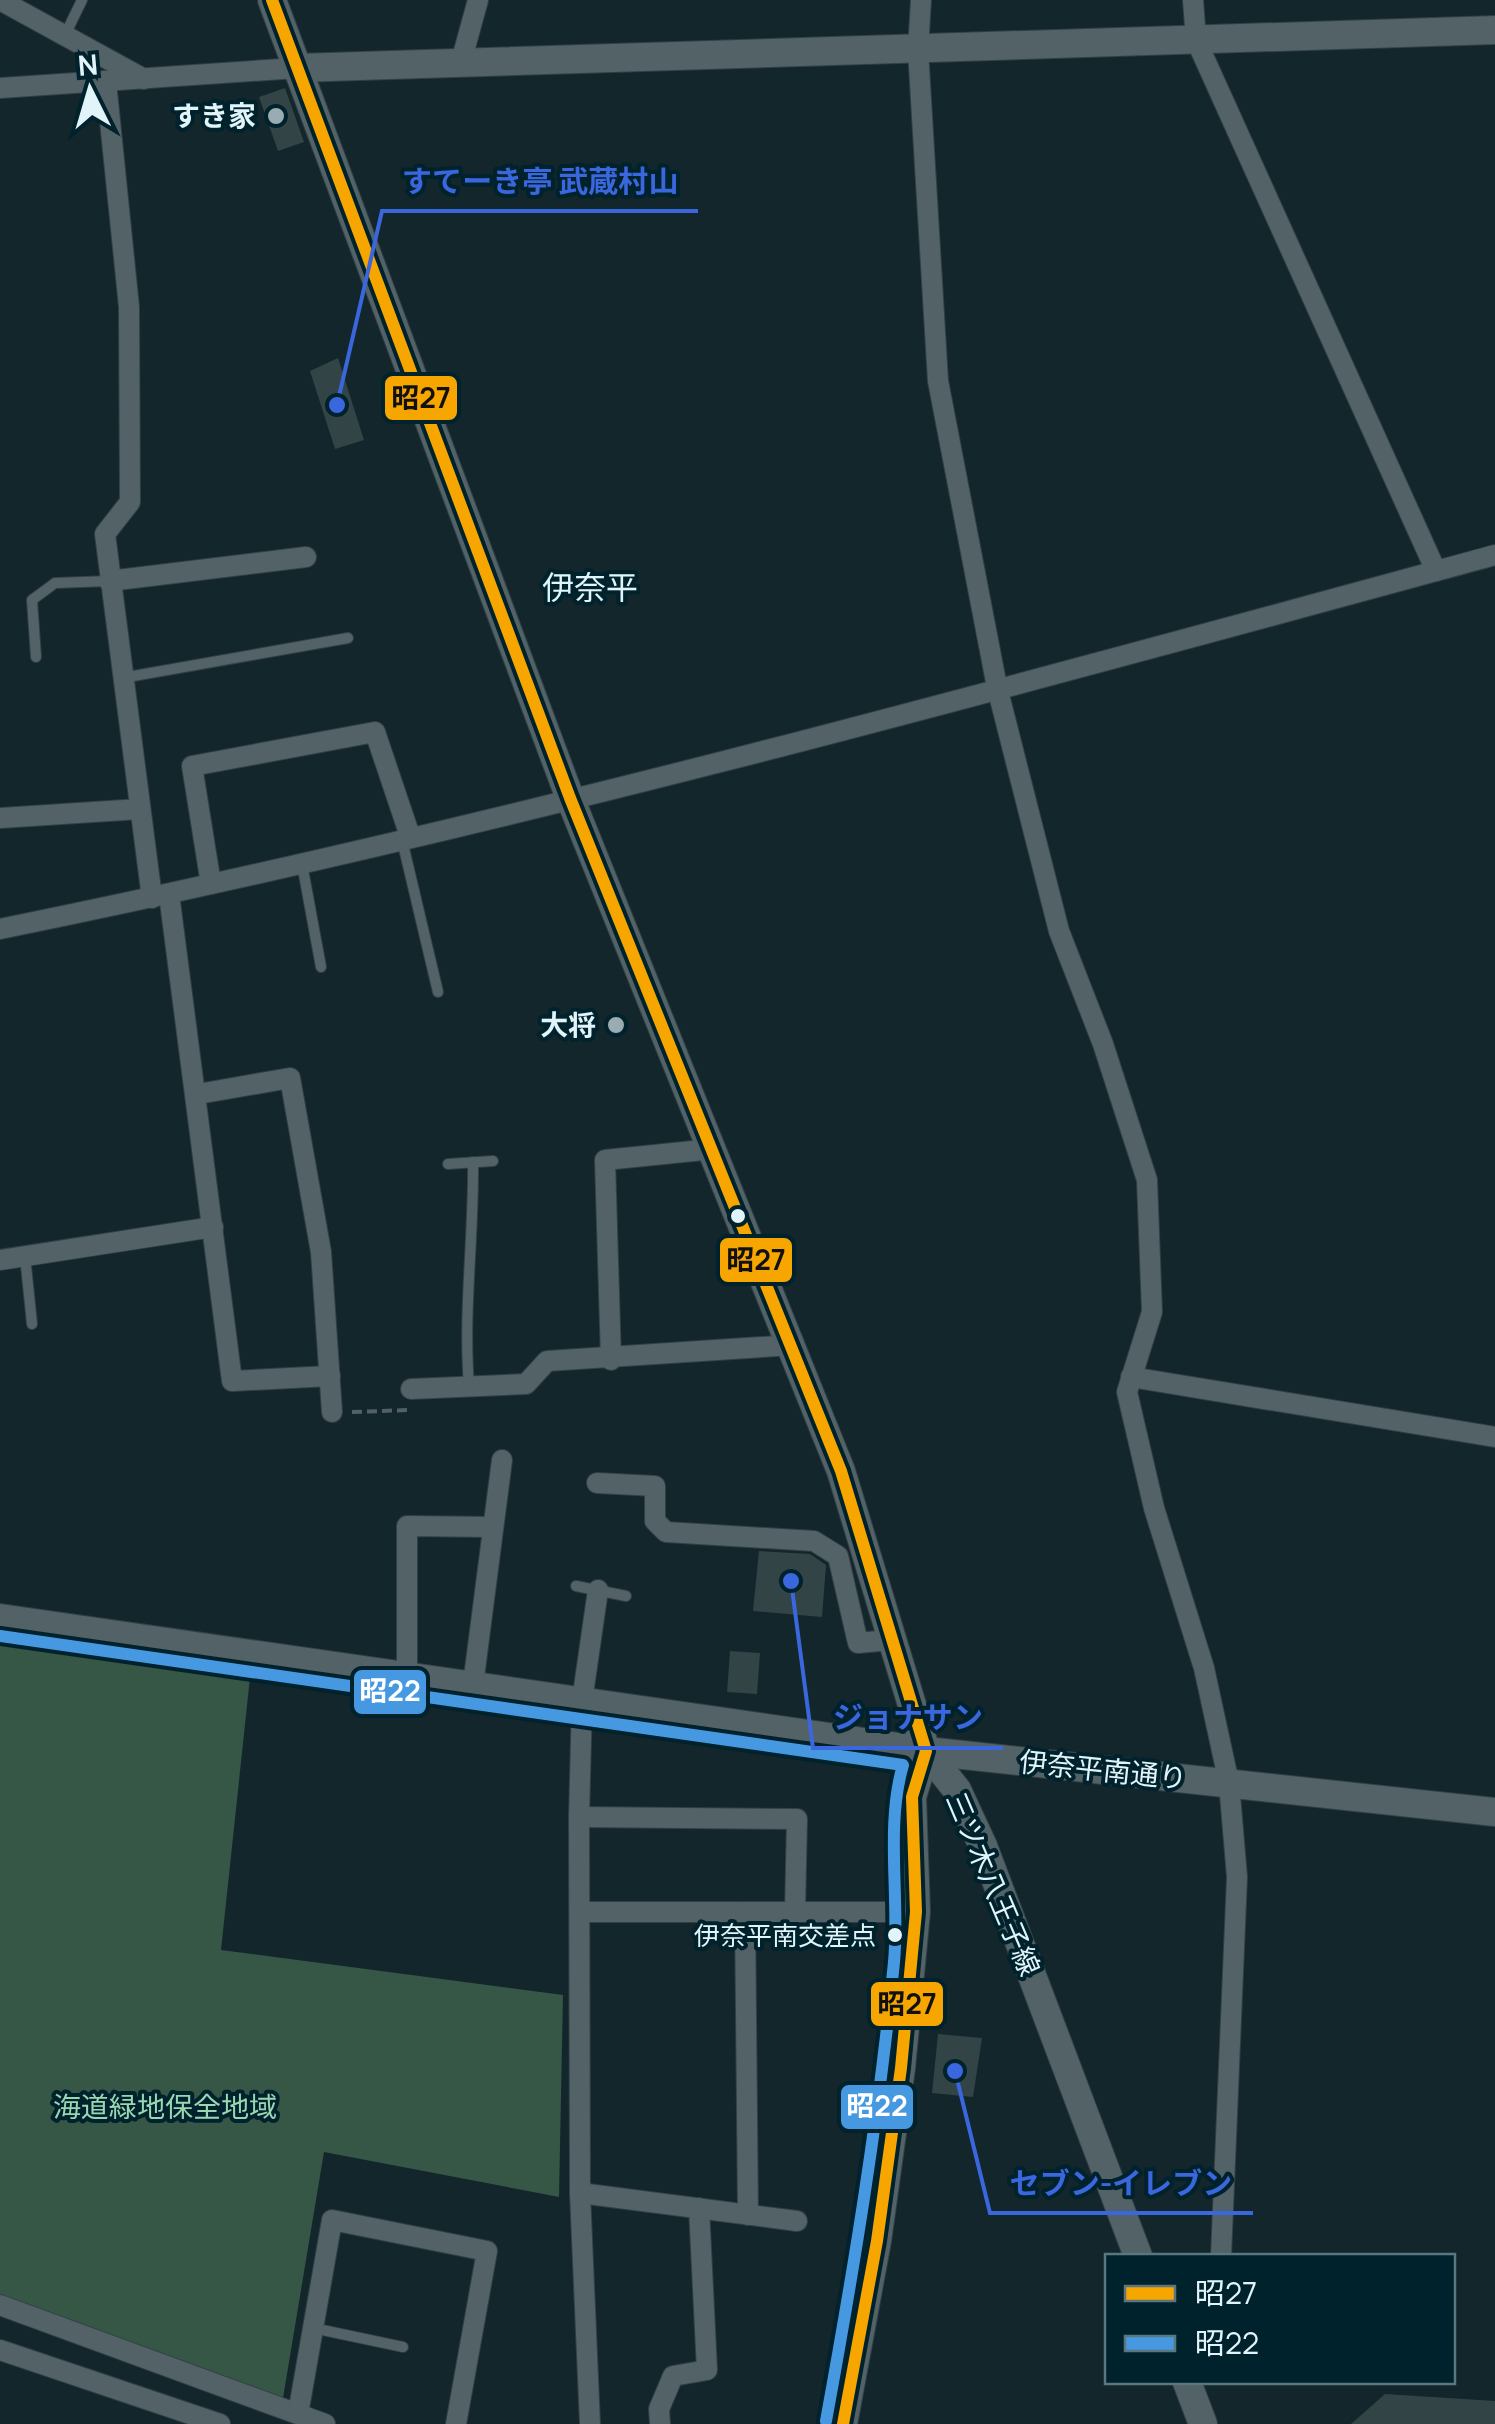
<svg xmlns="http://www.w3.org/2000/svg" width="1495" height="2424" font-family="Manrope,'Noto Sans JP',sans-serif">
  <style>
    .forest { fill: #365646 }
    .building { fill: #324446 }
    .lines { fill: none; stroke-linecap: round; stroke-linejoin: round }
    .lane-casing { stroke: #324046; stroke-width: 12 }
    .street-casing { stroke: #324046; stroke-width: 22 }
    .secondary-casing { stroke: #324046; stroke-width: 30 }
    .path { stroke: #536164; stroke-width: 4; stroke-dasharray: 10 5; stroke-linecap: butt }
    .lane { stroke: #536266; stroke-width: 10 }
    .street { stroke: #536266; stroke-width: 20 }
    .secondary { stroke: #536266; stroke-width: 28 }
    .bus-1-casing { stroke: #00222c; stroke-width: 20 }
    .bus-2-casing { stroke: #00222c; stroke-width: 20 }
    .bus-1 { stroke: #f7a600; stroke-width: 12 }
    .bus-2 { stroke: #4699e1; stroke-width: 12 }
    .poi-dot { fill: #99acb2; stroke: #00222c; stroke-width: 4 }
    .bus-dot { fill: #e1f4fa; stroke: #00222c; stroke-width: 4 }
    .labels { text-anchor: middle; stroke-width: 8; stroke-linejoin: round; paint-order: stroke }
    .bus-label { font-size: 26px; fill: #e1f4fa; stroke: #00222c; text-anchor: end }
    .poi-label { font-size: 28px; font-weight: bold; fill: #e1f4fa; stroke: #00222c; text-anchor: end }
    .street-label { font-size: 28px; fill: #e1f4fa; stroke: #00222c }
    .park-label { font-size: 28px; fill: #99d6b2; stroke: #00222c }
    .quarter-label { font-size: 32px; fill: #e1f4fa; stroke: #00222c }
    .leader { fill: none; stroke: #3a67dd; stroke-width: 4 }
    .callout-dot { fill: #3a67dd; stroke: #00222c; stroke-width: 4 }
    .callout-label { font-size: 30px; text-anchor: middle; font-weight: bold; fill: #3a67dd; stroke: #00222c; stroke-width: 8; stroke-linejoin: round; paint-order: stroke }
    .line-badge { stroke: #00222c; stroke-width: 4 }
    .badge-label { font-size: 28px; text-anchor: middle; font-weight: bold; fill: #fff }
    .pale-badge-label { font-size: 28px; text-anchor: middle; font-weight: bold; fill: #111 }
  </style>
  <rect width="100%" height="100%" fill="#12262c"/>
  <!-- forest -->
  <path class="forest" d="M0,1626l251,42 -30,282 342,45 -4,202 -235,-45 -41,246 -283,-104z"/>
  <!-- building -->
  <g class="building">
    <path d="M285,88l19,54 -26,9 -19,-54z"/>
    <path d="M338,358l26,82 -29,9 -25,-78z"/>
    <path d="M759,1551l51,3 16,11 -4,52 -69,-6z"/>
    <path d="M730,1651l30,2 -3,41 -30,-2z"/>
    <path d="M938,2034l44,4 -9,59 -41,-4z"/>
    <path d="M1385,2394l110,7v23h-144z"/>
  </g>
  <g class="lines">
    <defs>
      <g id="lane">
        <path d="M65,35l17,-35"/>
        <path d="M36,657l-4,-57 23,-17 54,-2"/>
        <path d="M122,678l226,-40"/>
        <path d="M402,840l36,152"/>
        <path d="M302,864l19,103"/>
        <path d="M448,1164l45,-3"/>
        <path d="M25,1256l7,68"/>
        <path d="M469,1386c-6,-75 5,-149 4,-224"/>
        <path d="M576,1586l50,10"/>
        <path d="M313,2328l90,19"/>
      </g>
      <g id="street">
        <path d="M0,0l144,79"/>
        <path d="M921,0l-3,50 20,331 59,306 62,244 44,113 44,136 5,132 -25,80 27,116 50,160 25,115 8,94 -16,379"/>
        <path d="M1193,0l3,40 240,531"/>
        <path d="M461,62l17,-62"/>
        <path d="M106,82l23,225 1,195 -25,32 47,364"/>
        <path d="M0,88l297,-20"/>
        <path d="M109,581l197,-24"/>
        <path d="M0,818l140,-9"/>
        <path d="M211,884l-19,-118 183,-34 35,104"/>
        <path d="M169,894l63,487 98,-5"/>
        <path d="M0,929c503,-102 1000,-239 1495,-374"/>
        <path d="M198,1094l92,-16 31,174 11,160"/>
        <path d="M0,1260l213,-33"/>
        <path d="M611,1360l-6,-200 108,-11"/>
        <path d="M1131,1377l364,60"/>
        <path d="M411,1389l115,-5 21,-23 246,-16"/>
        <path d="M597,1483l58,3v35l11,11 148,9 24,15 20,87 32,-3"/>
        <path d="M407,1678v-152l86,1"/>
        <path d="M473,1685l29,-225"/>
        <path d="M579,1817l218,2 -2,93"/>
        <path d="M581,1912h335"/>
        <path d="M745,1912l3,303"/>
        <path d="M580,2193l217,28"/>
        <path d="M0,2305l325,119"/>
        <path d="M0,2350l220,74"/>
        <path d="M298,2414l34,-194 155,31 -31,173"/>
        <path d="M590,2424l-10,-231 -1,-376 3,-116 16,-111"/>
        <path d="M660,2424l-1,-15 14,-33 34,-6 -8,-162"/>
      </g>
      <g id="secondary">
        <path d="M272,0l298,798 271,673 85,280 31,39 26,56 155,410"/>
        <path d="M297,68l1198,-38"/>
        <path d="M0,1618l926,133 569,61"/>
        <path d="M1187,2382l16,42"/>
        <path d="M843,2424l34,-183 24,-173 15,-156 -4,-115 14,-46"/>
      </g>
    </defs>
    <!-- lane casing -->
    <use href="#lane" class="lane-casing"/>
    <!-- street casing -->
    <use href="#street" class="street-casing"/>
    <!-- secondary casing -->
    <use href="#secondary" class="secondary-casing"/>
    <!-- path -->
    <path class="path" d="M352,1412l58,-2"/>
    <!-- lane -->
    <use href="#lane" class="lane"/>
    <!-- street -->
    <use href="#street" class="street"/>
    <!-- secondary -->
    <use href="#secondary" class="secondary"/>
    <defs>
      <path id="bus-1" d="M272,0l298,798 271,673 85,280 -14,46 4,115 -15,156 -24,173 -34,183"/>
      <path id="bus-2" d="M0,1636l903,129c-18,62 -3,133 -9,197 -15,154 -40,306 -68,459"/>
    </defs>
    <!-- bus-1 casing -->
    <use href="#bus-1" class="bus-1-casing"/>
    <!-- bus-2 casing -->
    <use href="#bus-2" class="bus-2-casing"/>
    <!-- bus-1 -->
    <use href="#bus-1" class="bus-1"/>
    <!-- bus-2 -->
    <use href="#bus-2" class="bus-2"/>
  </g>
  <!-- markers -->
  <g class="poi-dot">
    <circle cx="276" cy="116" r="10"/>
    <circle cx="616" cy="1025" r="10"/>
  </g>
  <g class="bus-dot">
    <circle cx="738" cy="1216" r="9"/>
    <circle cx="895" cy="1935" r="9"/>
  </g>
  <g class="labels">
    <!-- bus labels -->
    <g class="bus-label">
      <text x="876" y="1945">伊奈平南交差点</text>
    </g>
    <!-- poi labels -->
    <g class="poi-label">
      <text x="256" y="126">すき家</text>
      <text x="596" y="1035">大将</text>
    </g>
    <!-- street labels -->
    <g class="street-label">
      <text transform="translate(1103 1770) rotate(6)" y="10">伊奈平南通り</text>
      <text transform="translate(993 1884) rotate(67)" y="10">三ツ木八王子線</text>
    </g>
    <!-- park labels -->
    <g class="park-label">
      <text x="165" y="2117">海道緑地保全地域</text>
    </g>
    <!-- quarter labels -->
    <g class="quarter-label">
      <text x="590" y="599">伊奈平</text>
    </g>
  </g>
  <!-- callouts -->
  <path class="leader" d="M337 405L382 211H698M791 1581L813 1748H1003M955 2071L990 2213H1253"/>
  <g class="callout-dot">
    <circle cx="337" cy="405" r="10"/>
    <circle cx="791" cy="1581" r="10"/>
    <circle cx="955" cy="2071" r="10"/>
  </g>
  <g class="callout-label">
    <text x="540" y="192">すてーき亭 武蔵村山</text>
    <text x="908" y="1728">ジョナサン</text>
    <text x="1121" y="2194">セブン-イレブン</text>
  </g>
  <g class="line-badge">
    <rect x="383" y="374" width="76" height="48" rx="10" fill="#f7a600"/>
    <rect x="718" y="1236" width="76" height="48" rx="10" fill="#f7a600"/>
    <rect x="352" y="1668" width="76" height="48" rx="10" fill="#4699e1"/>
    <rect x="869" y="1980" width="76" height="48" rx="10" fill="#f7a600"/>
    <rect x="839" y="2083" width="76" height="48" rx="10" fill="#4699e1"/>
  </g>
  <g class="badge-label">
    <text x="390" y="1701">昭22</text>
    <text x="877" y="2116">昭22</text>
  </g>
  <g class="pale-badge-label">
    <text x="421" y="408">昭27</text>
    <text x="756" y="1270">昭27</text>
    <text x="907" y="2014">昭27</text>
  </g>
  <!-- legend -->
  <rect x="1105" y="2254" width="350" height="130" fill="#00222c" stroke="#5a767e" stroke-width="2.5"/>
  <rect x="1125" y="2286" width="50" height="15" fill="#f7a600" stroke="#5a767e" stroke-width="2.5"/>
  <text x="1195" y="2304" font-size="30" fill="#e1f4fa">昭27</text>
  <rect x="1125" y="2336" width="50" height="15" fill="#4699e1" stroke="#5a767e" stroke-width="2.5"/>
  <text x="1195" y="2354" font-size="30" fill="#e1f4fa">昭22</text>
  <!-- north arrow -->
  <g transform="translate(90 90) rotate(355)" stroke="#00222c" stroke-width="8" paint-order="stroke">
  <path d="M0-8L18 38L0 25L-18 38Z" fill="#e1f4fa"/>
  <text y="-15" font-size="28" font-weight="bold" text-anchor="middle" fill="#e1f4fa">N</text>
  </g>
</svg>
